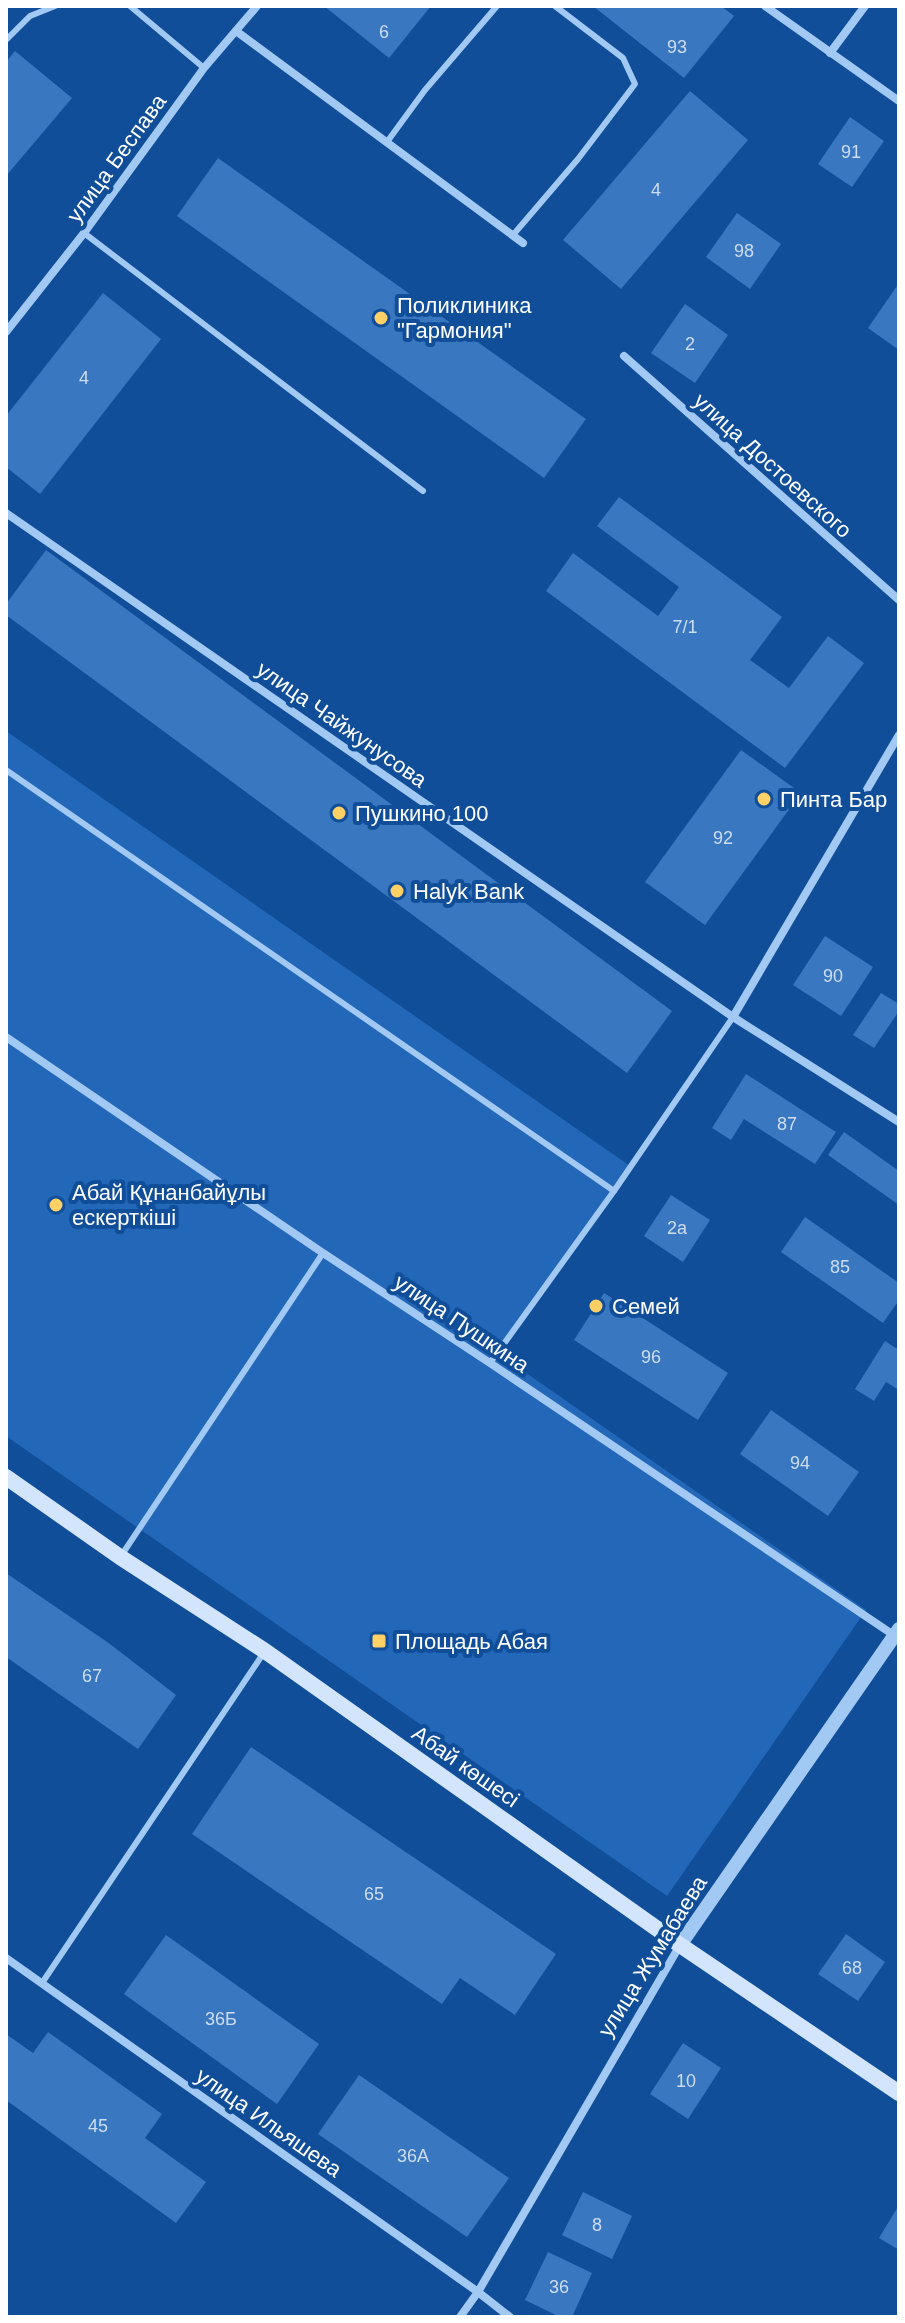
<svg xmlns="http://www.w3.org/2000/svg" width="905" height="2323" font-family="Arial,sans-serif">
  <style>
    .green { fill: #2368b8 }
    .building { fill: #3977c1 }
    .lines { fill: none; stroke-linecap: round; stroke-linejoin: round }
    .service { stroke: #a2c8f4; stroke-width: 6 }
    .minor { stroke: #a2c8f4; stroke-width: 8 }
    .tertiary { stroke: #a2c8f4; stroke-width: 14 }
    .secondary { stroke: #d2e5fd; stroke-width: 16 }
    .poi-dot { fill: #ffd065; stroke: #104e99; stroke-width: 3 }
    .labels { text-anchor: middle; stroke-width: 8; stroke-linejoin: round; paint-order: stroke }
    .number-label { font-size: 18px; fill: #ceddf0 }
    .street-label { font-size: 22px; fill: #fff; stroke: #104e99 }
    .poi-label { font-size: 22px; fill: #fff; stroke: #104e99; text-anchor: start }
  </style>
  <rect width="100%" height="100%" fill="#104e99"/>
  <!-- green -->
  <path class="green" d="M6,731l624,435 -131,188 367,256 -199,286 -661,-460z"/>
  <!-- building -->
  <g class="building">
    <path d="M324,6h107l-42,52z"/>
    <path d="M593,6h128l13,10 -50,62z"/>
    <path d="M15,51l57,47 -66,78v-114z"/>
    <path d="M690,91l58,49 -127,149 -58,-49z"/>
    <path d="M850,117l34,24 -32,46 -34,-23z"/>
    <path d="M218,158l368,261 -42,59 -367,-262z"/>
    <path d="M737,213l44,31 -31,45 -44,-32z"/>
    <path d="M899,283v67l-31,-22z"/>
    <path d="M103,293l58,46 -121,155 -34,-27v-51z"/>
    <path d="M685,304l43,31 -33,48 -44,-30z"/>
    <path d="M619,497l163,120 -32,43 39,28 39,-52 36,27 -79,105 -239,-177 27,-38 85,63 21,-29 -82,-61z"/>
    <path d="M46,550l626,461 -45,62 -621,-458v-11z"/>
    <path d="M741,750l60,43 -96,132 -60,-43z"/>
    <path d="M825,936l48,31 -32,49 -48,-31z"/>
    <path d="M881,993l18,11v7l-25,37 -21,-13z"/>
    <path d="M746,1074l90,58 -21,32 -71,-45 -13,21 -19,-12z"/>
    <path d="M844,1132l55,39v34l-71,-50z"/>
    <path d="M671,1195l39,25 -27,42 -39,-26z"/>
    <path d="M805,1217l94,66v17l-16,23 -102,-71z"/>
    <path d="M604,1293l124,80 -30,47 -124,-80z"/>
    <path d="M885,1341l14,9v40l-13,-8 -12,19 -19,-12z"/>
    <path d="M771,1410l88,62 -31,44 -88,-62z"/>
    <path d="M6,1573l104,71 66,51 -38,54 -132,-92z"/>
    <path d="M251,1747l305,207 -41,61 -55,-37 -18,26 -250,-170z"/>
    <path d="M846,1934l39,28 -27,39 -40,-27z"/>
    <path d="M166,1935l153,109 -42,60 -153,-110z"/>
    <path d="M48,2032l114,82 -17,24 61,44 -30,41 -170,-123v-66l27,19z"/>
    <path d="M683,2043l38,25 -33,51 -38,-25z"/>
    <path d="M359,2075l150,103 -42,59 -149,-103z"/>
    <path d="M583,2192l49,24 -20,43 -50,-24z"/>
    <path d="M899,2205v45l-20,-12z"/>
    <path d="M548,2252l44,21 -20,44h-12l-35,-17z"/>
  </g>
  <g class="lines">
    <!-- service -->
    <g class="service">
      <path d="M130,6l74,62"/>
      <path d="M6,40l24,-24 25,-10"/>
      <path d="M387,142l38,-52 72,-84"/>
      <path d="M84,233l339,258"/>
      <path d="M513,235l65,-76 57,-75 -12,-26 -68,-52"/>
      <path d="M6,770l608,421"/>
      <path d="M490,1363l124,-172 119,-174"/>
      <path d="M121,1556l202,-303"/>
      <path d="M42,1983l223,-332"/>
    </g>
    <!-- minor -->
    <g class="minor">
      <path d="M765,6l134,95"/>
      <path d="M236,31l287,212"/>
      <path d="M830,53l35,-47"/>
      <path d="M6,332l78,-99 120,-165 53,-62"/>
      <path d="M624,356l275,244"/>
      <path d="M6,513l727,504 166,105"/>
      <path d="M733,1017l166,-282"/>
      <path d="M6,1037l317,216 167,110 408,275"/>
      <path d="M6,1958l472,334 32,25"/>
      <path d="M460,2317l18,-25 202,-347"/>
    </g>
    <!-- tertiary -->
    <path class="tertiary" d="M680,1945l219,-316"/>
    <!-- secondary -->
    <path class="secondary" d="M6,1477l114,80 145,94 415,294 219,148"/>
  </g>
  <!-- markers -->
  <g class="poi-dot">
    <circle cx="381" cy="318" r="8"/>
    <circle cx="764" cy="799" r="8"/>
    <circle cx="339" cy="813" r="8"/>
    <circle cx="397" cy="891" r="8"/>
    <circle cx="56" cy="1205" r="8"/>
    <circle cx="596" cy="1306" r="8"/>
    <rect x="371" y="1633" width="16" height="16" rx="4"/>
  </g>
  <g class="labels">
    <!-- number labels -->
    <g class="number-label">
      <text x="384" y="38">6</text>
      <text x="677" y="53">93</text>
      <text x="851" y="158">91</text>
      <text x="656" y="196">4</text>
      <text x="744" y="257">98</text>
      <text x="690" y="350">2</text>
      <text x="84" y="384">4</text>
      <text x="685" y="633">7/1</text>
      <text x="723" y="844">92</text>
      <text x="833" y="982">90</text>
      <text x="787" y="1130">87</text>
      <text x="677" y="1234">2а</text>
      <text x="840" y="1273">85</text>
      <text x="651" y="1363">96</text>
      <text x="800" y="1469">94</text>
      <text x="92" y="1682">67</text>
      <text x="374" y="1900">65</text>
      <text x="852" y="1974">68</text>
      <text x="221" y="2025">36Б</text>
      <text x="686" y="2087">10</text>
      <text x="98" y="2132">45</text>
      <text x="413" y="2162">36А</text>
      <text x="597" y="2231">8</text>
      <text x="559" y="2293">36</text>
    </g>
    <!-- street labels -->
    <g class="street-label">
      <text transform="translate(116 158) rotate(-54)" y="8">улица Беспава</text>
      <text transform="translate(773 465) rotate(42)" y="8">улица Достоевского</text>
      <text transform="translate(342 724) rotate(35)" y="8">улица Чайжунусова</text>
      <text transform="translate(462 1323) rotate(34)" y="8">улица Пушкина</text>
      <text transform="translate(466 1766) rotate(35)" y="8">Абай көшесі</text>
      <text transform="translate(652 1956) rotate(-58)" y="8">улица Жумабаева</text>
      <text transform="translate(269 2122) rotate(35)" y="8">улица Ильяшева</text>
    </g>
    <!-- poi labels -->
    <g class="poi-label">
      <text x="397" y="313">Поликлиника<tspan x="397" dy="25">"Гармония"</tspan></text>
      <text x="780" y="807">Пинта Бар</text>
      <text x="355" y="821">Пушкино 100</text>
      <text x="413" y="899">Halyk Bank</text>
      <text x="72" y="1200">Абай Құнанбайұлы<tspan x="72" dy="25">ескерткіші</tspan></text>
      <text x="612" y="1314">Семей</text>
      <text x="395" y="1649">Площадь Абая</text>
    </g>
  </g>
  <!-- border -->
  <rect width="905" height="2323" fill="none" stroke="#ffffff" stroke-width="16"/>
</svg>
